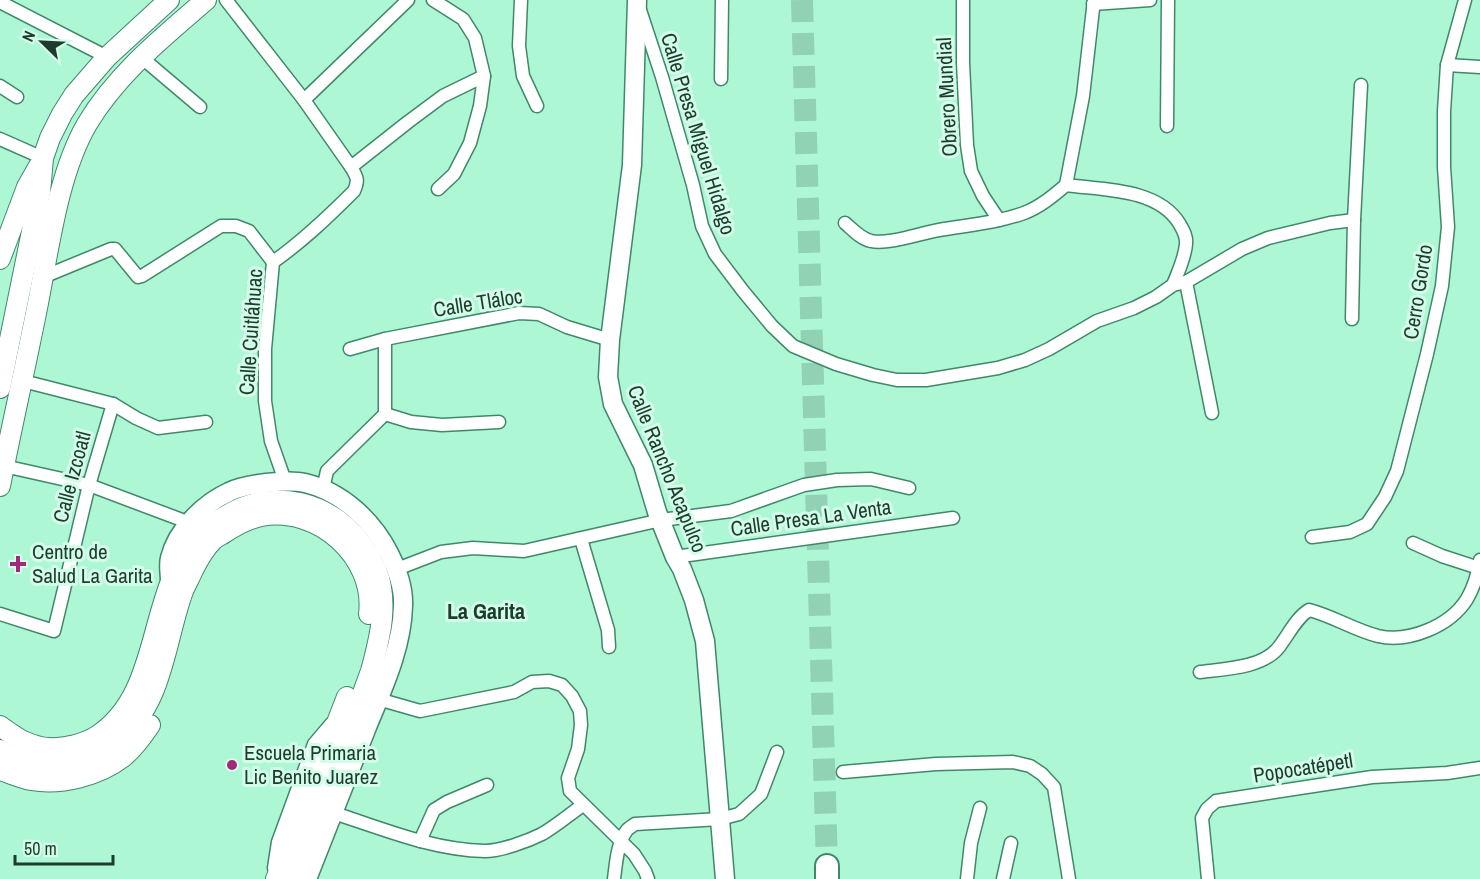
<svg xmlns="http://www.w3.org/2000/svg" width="1480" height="879" font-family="'Archivo Narrow',sans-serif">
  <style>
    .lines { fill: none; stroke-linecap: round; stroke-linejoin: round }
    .highway-tunnel { stroke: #91d1b4; stroke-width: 22; stroke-dasharray: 22 11; stroke-linecap: butt }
    .street-casing { stroke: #40886a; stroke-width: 15 }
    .secondary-casing { stroke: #40886a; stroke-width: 21 }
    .primary-casing { stroke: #40886a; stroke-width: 22 }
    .highway-casing { stroke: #40886a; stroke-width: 26 }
    .street { stroke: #fff; stroke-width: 12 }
    .secondary { stroke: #fff; stroke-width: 18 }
    .primary { stroke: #fff; stroke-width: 20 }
    .highway { stroke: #fff; stroke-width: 22 }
    .poi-dot { fill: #a3277b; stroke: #d3fde9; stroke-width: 2 }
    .labels { text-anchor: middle; stroke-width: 6; stroke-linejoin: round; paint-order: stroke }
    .street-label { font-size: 21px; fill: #1d3b2e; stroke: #d3fde9 }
    .poi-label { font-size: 21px; fill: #1d3b2e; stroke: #d3fde9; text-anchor: start }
    .neighbourhood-label { font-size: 22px; font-weight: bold; fill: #1d3b2e; stroke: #d3fde9 }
  </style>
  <rect width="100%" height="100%" fill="#aef7d5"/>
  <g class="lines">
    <!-- highway-tunnel -->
    <path class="highway-tunnel" d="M802,0l25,866"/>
    <defs>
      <g id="street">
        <path d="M226,0l78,100 47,67c6,10 8,13 3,24 -26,26 -51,50 -81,71l-8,87v52l6,40 14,40"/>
        <path d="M433,0l30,19 12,19 9,38 -4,30 -10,37 -16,31 -16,15"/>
        <path d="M521,0l-2,46 4,30 14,30"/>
        <path d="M963,0v63l4,82 4,26 12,25 16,24"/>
        <path d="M0,2l107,55"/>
        <path d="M1093,4l57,-4"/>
        <path d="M640,10l22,67 31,108 9,41 13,28 28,37 29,35 21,20 43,18 37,11 24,5h29l72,-12 27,-8 24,-11 48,-28 37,-13 22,-11 17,-12 13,-3 56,-33 26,-11 62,-15 24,-3"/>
        <path d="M141,57l59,50"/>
        <path d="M1447,65l33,2"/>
        <path d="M721,79l1,-79"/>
        <path d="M0,86l17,11"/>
        <path d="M304,100l104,-100"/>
        <path d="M1167,126l1,-126"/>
        <path d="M0,139l43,19"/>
        <path d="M351,167l57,-45 35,-26 41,-20"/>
        <path d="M1066,185c36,5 91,3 113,38 4,7 8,13 7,21 -1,14 -8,28 -13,41"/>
        <path d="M1066,185l17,-89 11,-96"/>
        <path d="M845,223c8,7 16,16 26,18 17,4 50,-8 68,-11 29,-5 57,-7 85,-17 16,-6 29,-17 42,-28"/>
        <path d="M43,277l68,-28h4l23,28 4,-1 79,-50h15l13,5 24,31"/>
        <path d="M1186,282l26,131"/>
        <path d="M1352,319l2,-99 7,-135"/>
        <path d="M350,349l35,-10 134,-26 20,1 28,13 43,13"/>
        <path d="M23,381l90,23 23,14 22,10 48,-6"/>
        <path d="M385,414l26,8 31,3 57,-3"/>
        <path d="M4,466l85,19 101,38"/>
        <path d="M323,489l4,-18 58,-57v-75"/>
        <path d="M1312,537l38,-5 17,-8 18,-27 12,-26 30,-117 15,-68 6,-59 -4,-60v-56l3,-46 18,-65"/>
        <path d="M581,539l27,91 1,17"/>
        <path d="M1413,543l29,13 37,12"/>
        <path d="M675,557l278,-39"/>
        <path d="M397,569l44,-17 32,-4 51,3 137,-31 70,-9 73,-26 33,-5 34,-1 38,9"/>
        <path d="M0,614l54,17 35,-146 24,-81"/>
        <path d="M1200,672c25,-3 63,-4 79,-25 10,-13 17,-29 30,-37 24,6 45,20 69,26 31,7 72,-10 89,-37 7,-12 11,-26 13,-39"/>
        <path d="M378,699l42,12 94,-19 18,-10 17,-1 13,4 10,11 8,15 1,14 -3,24 -10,29 2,13 64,63 11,17 3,8"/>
        <path d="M843,772l93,-8 77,-2 17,4 12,8 12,13 15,92"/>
        <path d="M334,813c49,16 99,37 151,38 16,0 43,-10 57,-17 14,-8 28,-20 41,-29"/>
        <path d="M420,841l14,-31 13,-8 40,-17"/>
        <path d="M274,868l4,-26 36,-98 17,-20"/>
        <path d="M614,879c2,-15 3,-36 13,-49 2,-2 5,-4 8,-6l85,-5 19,-5 22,-20 16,-42"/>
        <path d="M967,879l4,-36 9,-35"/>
        <path d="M1003,879l8,-36"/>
        <path d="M1208,879l-6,-61 5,-9 9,-8 156,-24 75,-4 33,-5"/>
      </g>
      <g id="secondary">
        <path d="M637,0l-5,165 -22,175 -2,37 5,27 30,61 14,47 18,45 7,12 12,31 11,41 20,238"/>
        <path d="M170,581c0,-7 -2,-16 0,-23 7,-28 33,-54 59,-66 16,-8 58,-13 76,-9 37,9 67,37 84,70 8,15 15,36 14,53 -1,42 -20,82 -36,121 -20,51 -40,101 -60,152"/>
      </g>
      <g id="primary">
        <path d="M0,259l27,-72 12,-21"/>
        <path d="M0,388l40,-196 3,-34 7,-20 12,-24 12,-19 33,-38 62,-57"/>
        <path d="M0,486c12,-61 26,-122 38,-183 11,-56 20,-129 49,-179 30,-50 75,-86 119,-124"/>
        <path d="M0,726c7,5 15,11 23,15 7,3 18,7 26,7 15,1 35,-4 48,-12 64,-41 50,-136 95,-192 3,-4 7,-10 11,-14 7,-6 16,-10 23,-14 23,-15 48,-18 74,-13 35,8 62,33 76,66 13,33 4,69 -5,102l-76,208"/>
        <path d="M0,750c25,17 44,19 73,13 16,-3 32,-11 44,-22 47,-38 47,-98 66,-150 3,-7 7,-14 10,-21 5,-10 12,-22 20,-30 3,-3 8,-5 11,-7 12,-8 23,-14 37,-17 57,-11 115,41 108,98"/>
        <path d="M0,770c10,3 21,8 31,10 31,5 67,-4 92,-23 11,-9 19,-20 27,-32"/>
        <path d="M276,879l71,-182"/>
      </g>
      <path id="highway" d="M827,866v13"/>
    </defs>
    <!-- street casing -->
    <use href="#street" class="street-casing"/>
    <!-- secondary casing -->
    <use href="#secondary" class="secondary-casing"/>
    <!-- primary casing -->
    <use href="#primary" class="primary-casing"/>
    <!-- highway casing -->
    <use href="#highway" class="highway-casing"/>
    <!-- street -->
    <use href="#street" class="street"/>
    <!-- secondary -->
    <use href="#secondary" class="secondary"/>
    <!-- primary -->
    <use href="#primary" class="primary"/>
    <!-- highway -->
    <use href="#highway" class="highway"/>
  </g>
  <!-- markers -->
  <g class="poi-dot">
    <path d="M15 555h6v6h6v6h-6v6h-6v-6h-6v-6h6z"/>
    <circle cx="232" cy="765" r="6"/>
  </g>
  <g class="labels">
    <!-- street labels -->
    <g class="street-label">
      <text transform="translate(947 97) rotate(-93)" y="7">Obrero Mundial</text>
      <text transform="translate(698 134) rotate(73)" y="7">Calle Presa Miguel Hidalgo</text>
      <text transform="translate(1418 292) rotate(-81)" y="7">Cerro Gordo</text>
      <text transform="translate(478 303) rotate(-9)" y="7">Calle Tláloc</text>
      <text transform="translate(251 332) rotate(-86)" y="7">Calle Cuitláhuac</text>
      <text transform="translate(667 469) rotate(68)" y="7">Calle Rancho Acapulco</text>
      <text transform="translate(72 477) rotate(-75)" y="7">Calle Izcoatl</text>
      <text transform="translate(811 518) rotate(-8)" y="7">Calle Presa La Venta</text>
      <text transform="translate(1303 768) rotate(-9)" y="7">Popocatépetl</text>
    </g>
    <!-- poi labels -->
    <g class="poi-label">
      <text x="32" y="559">Centro de<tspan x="32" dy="24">Salud La Garita</tspan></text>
      <text x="244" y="760">Escuela Primaria<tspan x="244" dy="24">Lic Benito Juarez</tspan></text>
    </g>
    <!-- neighbourhood labels -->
    <g class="neighbourhood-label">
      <text x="486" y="619">La Garita</text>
    </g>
  </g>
  <!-- north arrow -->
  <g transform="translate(42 42) rotate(294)" stroke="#d3fde9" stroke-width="4.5" paint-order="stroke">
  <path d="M0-4.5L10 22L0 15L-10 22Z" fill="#1d3b2e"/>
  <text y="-9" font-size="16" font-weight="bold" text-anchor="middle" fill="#1d3b2e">N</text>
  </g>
  <!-- scale -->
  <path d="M15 855v9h98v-9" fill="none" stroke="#1d3b2e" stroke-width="3"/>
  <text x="24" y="855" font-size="18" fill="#1d3b2e" stroke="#d3fde9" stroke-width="4.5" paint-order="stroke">50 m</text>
</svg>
